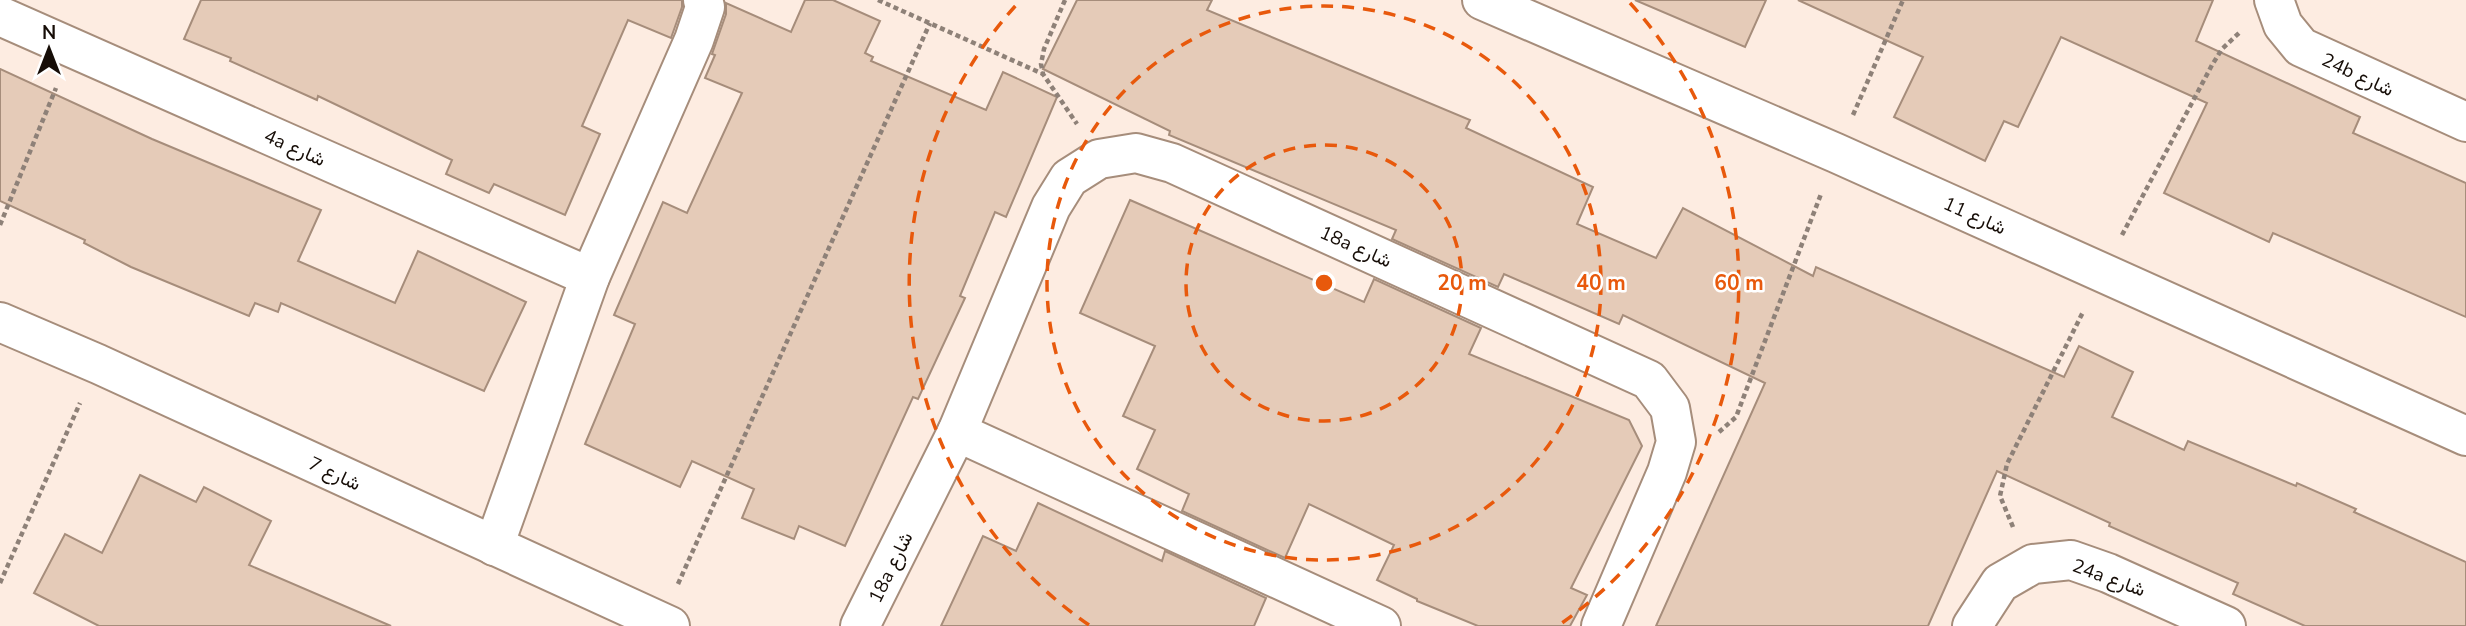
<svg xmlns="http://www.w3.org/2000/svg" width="2466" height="626" font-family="'Nunito Sans',Vazirmatn,sans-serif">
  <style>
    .building { fill: #e5cbb8; stroke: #a68d7b; stroke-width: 2 }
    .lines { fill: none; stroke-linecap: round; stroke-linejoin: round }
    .street-casing { stroke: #a68d7b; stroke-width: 42 }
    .path { stroke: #8e8178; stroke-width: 4.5; stroke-dasharray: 5 3.5; stroke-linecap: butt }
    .street { stroke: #fff; stroke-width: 38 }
    .ring { fill: none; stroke: #e8590c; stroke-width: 3.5; stroke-dasharray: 12 9 }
    .labels { text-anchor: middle; stroke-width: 5; stroke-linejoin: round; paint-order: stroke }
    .street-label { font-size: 19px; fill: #160d07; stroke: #fff }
    .centre { fill: #e8590c; stroke: #fff; stroke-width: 3.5 }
    .ring-label { font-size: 21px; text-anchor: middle; font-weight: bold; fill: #e8590c; stroke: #fff; stroke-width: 5; stroke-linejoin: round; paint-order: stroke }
  </style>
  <rect width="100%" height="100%" fill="#fdece1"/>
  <!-- building -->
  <g class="building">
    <path d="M201,0h481v7l-11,31 -43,-18 -46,106 18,8 -35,81 -71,-31 -5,9 -43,-19 6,-14 -134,-64 -1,4 -87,-39 1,-3 -47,-19z"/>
    <path d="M805,0h28l47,21 -15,32 8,4 -2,4 115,49 17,-38 54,25 -51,120 -11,-5 -35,84 5,2 -47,101 -5,-2 -68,149 -46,-20 -5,13 -52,-21 12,-29 -62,-28 -12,26 -95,-43 50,-120 -21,-9 49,-113 24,11 55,-120 -37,-15 10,-23 -3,-1 14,-40v-11l65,29z"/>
    <path d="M1077,0h135l-5,10 263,110 -4,8 127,59 -16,37 79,34 27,-50 130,68 3,-9 248,110 15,-31 54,26 -21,45 72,33 4,-9 108,45 1,-3 59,26 -2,3 112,50v64h-161l-72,-32 5,-11 -129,-57 1,-3 -113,-52 -69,155h-272l109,-243 -142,-68 -4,9 -115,-50 -6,13 -106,-48 4,-9 -227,-95 1,-4 -127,-62z"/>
    <path d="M1635,0h131l-21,47z"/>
    <path d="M1798,0h415l-17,41 164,76 -7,16 113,50v134l-193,-84 -4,9 -105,-49 43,-90 -146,-66 -43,90 -14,-6 -19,40 -91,-44 29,-60z"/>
    <path d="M0,69l152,70 169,71 -23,51 97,42 23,-52 108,51 -42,89 -203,-88 -3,9 -23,-9 -6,13 -118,-49 -47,-24 1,-3 -85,-39z"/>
    <path d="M1130,200l234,102 10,-23 107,49 -12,26 160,66 13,26 -71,142 16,7 -17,31h-92l-61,-25v-2l-40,-19 17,-35 -85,-41 -24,54 -103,-47 7,-17 -52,-25 18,-39 -32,-14 32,-70 -75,-33z"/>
    <path d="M140,475l56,27 8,-15 67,34 -22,44 142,61h-292l-65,-33 31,-59 37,19z"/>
    <path d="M1038,503l124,58 3,-10 101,47 -12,28h-313l42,-90 33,15z"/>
  </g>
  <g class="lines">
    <defs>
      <g id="street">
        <path d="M1482,0l354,153 630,283"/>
        <path d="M2274,0l9,25 18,22 165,75"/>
        <path d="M0,16l590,261"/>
        <path d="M0,322l98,42 572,262"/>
        <path d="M957,432l424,194"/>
        <path d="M494,546l96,-269 104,-237 11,-33 -2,-7"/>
        <path d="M860,626l97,-194 94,-225 18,-29 30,-19 37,-6 36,10 477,217 21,28 6,34 -9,30 -66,154"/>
        <path d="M1972,626l28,-43 33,-19 38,-4 37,13 118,53"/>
      </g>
    </defs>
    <!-- street casing -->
    <use href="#street" class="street-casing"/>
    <!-- path -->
    <g class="path">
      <path d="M878,0l165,74"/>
      <path d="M1065,0l-21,49 -3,15 2,10 34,50"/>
      <path d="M1853,115l50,-115"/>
      <path d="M0,225l56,-137"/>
      <path d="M2122,235l90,-170 10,-16 18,-17"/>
      <path d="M1719,432l17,-15 85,-223"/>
      <path d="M2013,527l-13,-31 7,-32 76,-152"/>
      <path d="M0,583l80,-180"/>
      <path d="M678,584l252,-561"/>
    </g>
    <!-- street -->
    <use href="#street" class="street"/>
  </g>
  <!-- distance rings -->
  <g class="ring">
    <circle cx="1324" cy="283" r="138"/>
    <circle cx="1324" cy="283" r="277"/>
    <path d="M1089 625A415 415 0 0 1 1018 3M1630 3A415 415 0 0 1 1559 625"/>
  </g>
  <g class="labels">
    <!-- street labels -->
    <g class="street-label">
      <text transform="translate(2358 74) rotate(25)" y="7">24b شارع</text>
      <text transform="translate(295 147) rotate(24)" y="7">4a شارع</text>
      <text transform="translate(1975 215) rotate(24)" y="7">شارع 11</text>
      <text transform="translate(1356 246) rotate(24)" y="7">18a شارع</text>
      <text transform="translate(335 473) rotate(25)" y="7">شارع 7</text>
      <text transform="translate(890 567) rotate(-64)" y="7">18a شارع</text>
      <text transform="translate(2109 577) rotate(20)" y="7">24a شارع</text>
    </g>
  </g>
  <circle cx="1324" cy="283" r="10" class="centre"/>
  <g class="ring-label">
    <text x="1462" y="290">20 m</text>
    <text x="1601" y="290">40 m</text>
    <text x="1739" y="290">60 m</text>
  </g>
  <!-- north arrow -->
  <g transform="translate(49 49)" stroke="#ffffff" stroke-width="5" paint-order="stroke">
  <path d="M0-5L12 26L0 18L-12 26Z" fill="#160d07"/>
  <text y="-10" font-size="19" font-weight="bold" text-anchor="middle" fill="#160d07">N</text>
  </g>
</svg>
